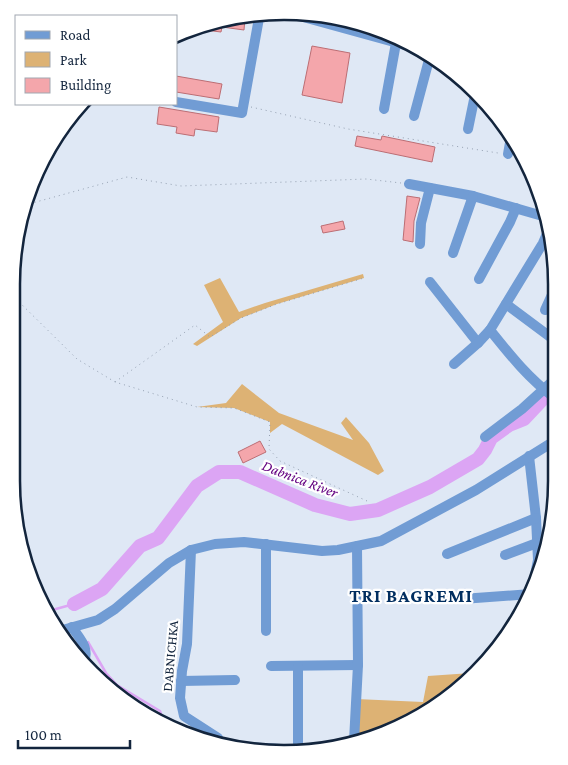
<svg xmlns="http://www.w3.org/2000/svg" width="568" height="765" font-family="'Crimson Pro',serif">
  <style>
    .green { fill: #ddb274 }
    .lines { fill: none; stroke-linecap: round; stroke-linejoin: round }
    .stream { stroke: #dca5f4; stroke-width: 2.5 }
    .river { stroke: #dca5f4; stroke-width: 14 }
    .building { fill: #f4a6ab; stroke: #bc6e74 }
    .path { stroke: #94a0b1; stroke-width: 1; stroke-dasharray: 1 4; stroke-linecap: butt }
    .minor { stroke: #719cd4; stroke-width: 10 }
    .labels { text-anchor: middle; stroke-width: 4.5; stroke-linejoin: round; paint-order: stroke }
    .street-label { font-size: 14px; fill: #13253d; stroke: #fff }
    .water-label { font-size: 15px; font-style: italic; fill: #650482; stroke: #fff }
    .district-label { font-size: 19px; font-weight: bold; letter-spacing: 1px; fill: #012e60; stroke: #fff }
    .rim { fill: none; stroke: #13253d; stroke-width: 2.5 }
  </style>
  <rect width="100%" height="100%" fill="#dfe8f5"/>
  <!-- green -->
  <g class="green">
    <path d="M363,274l1,4 -87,26 -36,14 -44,28 -4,-2 30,-22 -19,-37 16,-7 19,34 26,-9z"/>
    <path d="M242,384l37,29 74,27 -12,-17 5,-6 23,26 15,28 -6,4 -96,-51 -12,9v-11l-36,-14 -37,-1 29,-4z"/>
    <path d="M471,673l-21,25 -62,35 -34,8 2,-42 67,3 5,-26z"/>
  </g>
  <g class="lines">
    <!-- stream -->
    <g class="stream">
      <path d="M45,612l29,-8"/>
      <path d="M88,642l18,31 11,12 43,26 5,15"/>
    </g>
    <!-- river -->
    <path class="river" d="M74,604l28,-15 38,-43 18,-8 39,-52 22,-14h21l75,33 35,9 28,-4 52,-23 48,-28 7,-9 6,-12 18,-13 15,-6 31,-33"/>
  </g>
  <!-- building -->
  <g class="building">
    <path d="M245,18l-1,12 -22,-3 -1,5 -16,-2 1,-6 8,-4z"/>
    <path d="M312,46l38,7 -8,50 -40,-8z"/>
    <path d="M176,76l46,8 -3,15 -43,-7z"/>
    <path d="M159,107l60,10 -2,15 -22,-3 -1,7 -18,-3 1,-6 -20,-3z"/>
    <path d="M357,136l24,4 1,-4 53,11 -3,15 -77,-16z"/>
    <path d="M407,196l13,2 -6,23 -1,21 -10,-2z"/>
    <path d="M343,221l2,8 -22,4 -2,-7z"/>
    <path d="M260,441l6,11 -23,11 -5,-11z"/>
  </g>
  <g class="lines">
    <!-- path -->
    <g class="path">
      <path d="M251,107l97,22 150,24"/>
      <path d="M517,156l6,2"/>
      <path d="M25,205l102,-28 54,9 185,-7 35,4"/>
      <path d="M12,295l65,64 38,23 82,25 37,1 36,14 -1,27 11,12 87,40"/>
      <path d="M115,382l80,-57 15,12 31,-19 36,-14 87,-26"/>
      <path d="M364,737l10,-4 11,1"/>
    </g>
    <!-- minor -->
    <g class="minor">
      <path d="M296,15l127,35"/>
      <path d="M176,102l66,11 17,-95"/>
      <path d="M384,109l12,-66"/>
      <path d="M414,116l16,-60"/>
      <path d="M468,129l7,-34"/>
      <path d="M508,154l3,-17"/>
      <path d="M409,184l64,12 73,21"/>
      <path d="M420,244l1,-21 9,-35"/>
      <path d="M453,253l20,-57"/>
      <path d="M479,279l31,-57 6,-14"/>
      <path d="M430,282l48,61"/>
      <path d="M506,304l47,35"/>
      <path d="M545,310l10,-22"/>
      <path d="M490,330c20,25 39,49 65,68"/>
      <path d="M454,364l24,-21 12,-13 53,-87 6,-14"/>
      <path d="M485,437l37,-28 33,-30"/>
      <path d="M529,456l7,62 2,42 -6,30"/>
      <path d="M266,544v87"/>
      <path d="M191,550l-4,94 -5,27 -2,27 4,18 34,22 3,7"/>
      <path d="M447,554l89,-36"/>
      <path d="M505,555l32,-12"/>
      <path d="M462,599l69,-5"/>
      <path d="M72,627c7,11 18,21 12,34"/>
      <path d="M59,631l39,-11 17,-11 54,-46 22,-13 24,-6 29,-2 78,9 16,-1 43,-9 95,-51 80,-50"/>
      <path d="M271,666l87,-1"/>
      <path d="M181,681l54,-1"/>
      <path d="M354,741l4,-76 -1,-119"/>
      <path d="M224,746l74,4"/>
      <path d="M298,753v-87"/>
    </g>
  </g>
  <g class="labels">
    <!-- street labels -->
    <g class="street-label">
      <text transform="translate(170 656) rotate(-85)" y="5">DABNICHKA</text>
    </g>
    <!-- water labels -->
    <g class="water-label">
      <text transform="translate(300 479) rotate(21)" y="5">Dabnica River</text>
    </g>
    <!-- district labels -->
    <g class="district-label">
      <text x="411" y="602">TRI BAGREMI</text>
    </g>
  </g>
  <!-- crop -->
  <path d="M0 0H568V765H0ZM284 20H284A264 264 0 0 1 548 284V481A264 264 0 0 1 284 745H284A264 264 0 0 1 20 481V284A264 264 0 0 1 284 20Z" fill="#fff" fill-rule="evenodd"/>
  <path class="rim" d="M284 20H284A264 264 0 0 1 548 284V481A264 264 0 0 1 284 745H284A264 264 0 0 1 20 481V284A264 264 0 0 1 284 20Z"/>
  <!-- legend -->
  <rect x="15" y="15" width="162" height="90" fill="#ffffff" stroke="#a1a8b1"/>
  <rect x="25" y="31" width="25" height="8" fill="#719cd4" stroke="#a1a8b1"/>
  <text x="60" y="40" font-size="15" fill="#13253d">Road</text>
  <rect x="25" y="52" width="25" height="15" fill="#ddb274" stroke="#a1a8b1"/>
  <text x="60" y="65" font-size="15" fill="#13253d">Park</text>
  <rect x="25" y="78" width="25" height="15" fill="#f4a6ab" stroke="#a1a8b1"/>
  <text x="60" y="90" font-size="15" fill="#13253d">Building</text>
  <!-- scale -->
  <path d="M18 740v8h112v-8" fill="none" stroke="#13253d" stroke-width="2.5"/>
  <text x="25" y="740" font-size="15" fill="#13253d" stroke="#ffffff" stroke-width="4" paint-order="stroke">100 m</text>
</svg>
